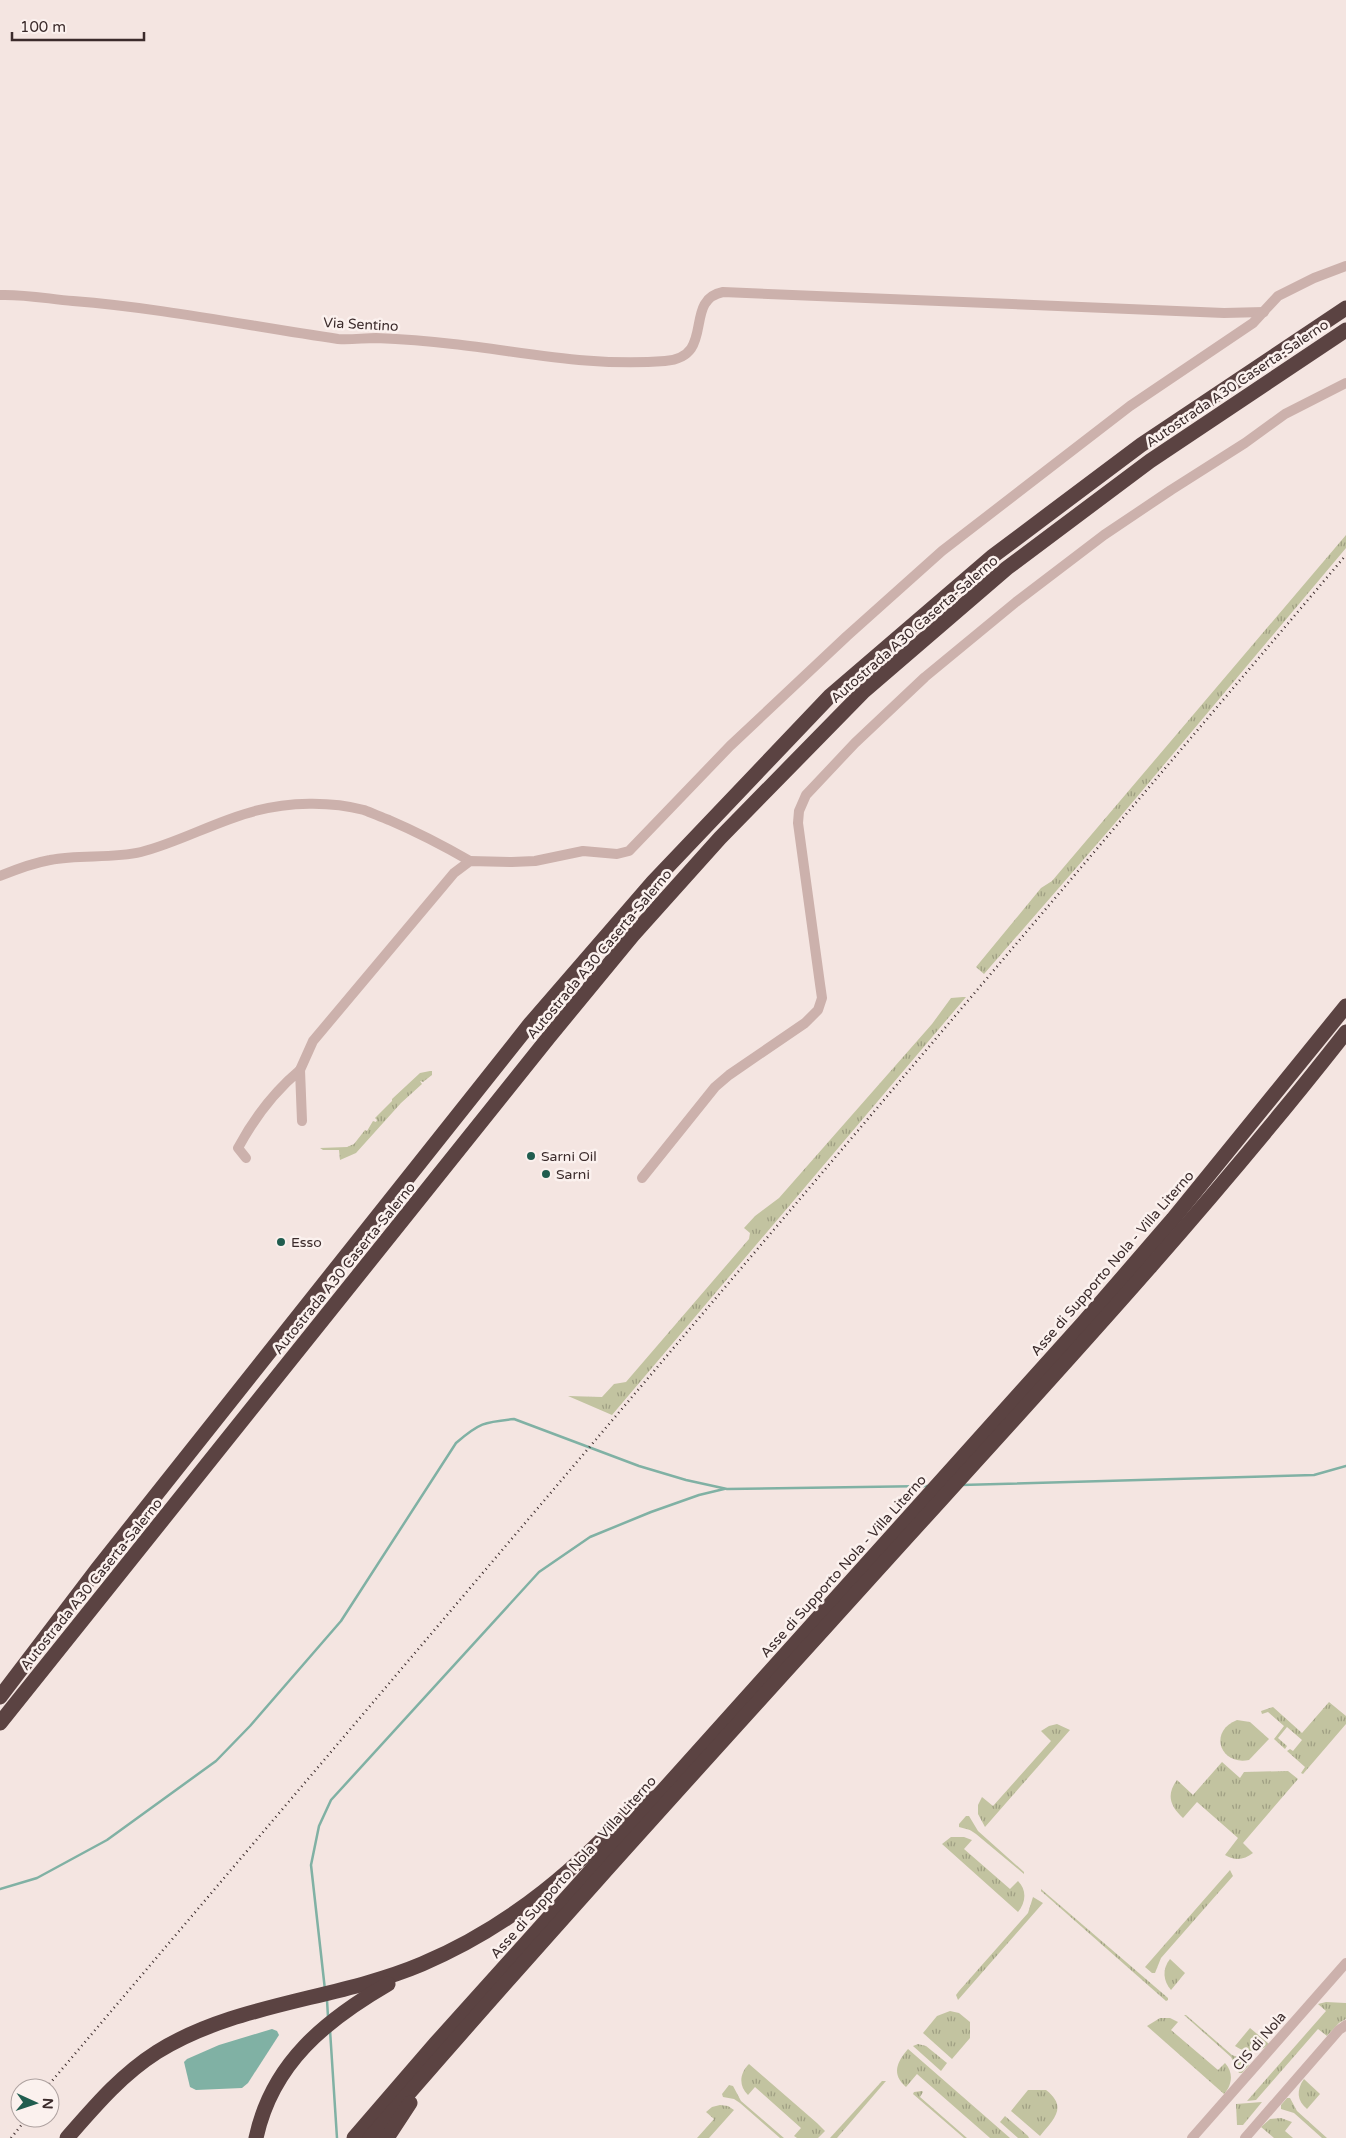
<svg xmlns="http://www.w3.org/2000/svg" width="1346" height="2138" font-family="'Varela Round',sans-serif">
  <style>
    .grass { fill: url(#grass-tufts) }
    .water { fill: #80b1a4 }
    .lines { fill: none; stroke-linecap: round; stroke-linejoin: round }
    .stream { stroke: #80b1a4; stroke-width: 2.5 }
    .street { stroke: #ccb1ac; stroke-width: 10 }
    .highway { stroke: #5b4342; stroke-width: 15 }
    .rail { stroke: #3b2b2b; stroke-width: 2.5; stroke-dasharray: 1 4; stroke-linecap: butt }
    .poi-dot { fill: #205d4f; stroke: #fbf1ee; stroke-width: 2 }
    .labels { text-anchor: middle; stroke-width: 5; stroke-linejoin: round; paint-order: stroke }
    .street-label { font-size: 14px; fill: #3b2b2b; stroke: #fbf1ee }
    .poi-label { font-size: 14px; fill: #3b2b2b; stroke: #fbf1ee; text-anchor: start }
  </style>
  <defs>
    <pattern id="grass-tufts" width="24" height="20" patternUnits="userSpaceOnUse" patternTransform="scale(1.25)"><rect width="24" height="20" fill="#c2c3a0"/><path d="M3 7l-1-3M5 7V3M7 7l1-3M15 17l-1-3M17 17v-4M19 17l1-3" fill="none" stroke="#9f9f83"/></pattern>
  </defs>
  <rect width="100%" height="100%" fill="#f4e5e1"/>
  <!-- grass -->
  <g class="grass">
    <path d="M1346,535v13l-236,281 -126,145 -8,-7 65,-79 11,-7z"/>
    <path d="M963,997h3l-354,418 -44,-19 34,1 12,-13 12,-2 123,-143 1,-6 -6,-5 11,-12 24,-18 153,-174 19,-26z"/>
    <path d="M430,1071h2v4l-9,7 -3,-1 2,3 -21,19 -45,50 -16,7 -1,-10h-16l-3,-2 27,-1 7,-3 11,-14 2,1 6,-10 3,1 1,-2 -2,-2 17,-17v-2l28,-26z"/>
    <path d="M1329,1702l17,14v8l-43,50 -2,-1 4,-6 -18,-16 3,-2 3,2 9,-11 -15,-13 -9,11 9,8 -2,3 -11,-10 10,-13 -16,-14 -6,2 -1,-3 12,-4 29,26z"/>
    <path d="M1237,1720l13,2 19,17 -20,21c-29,6 -41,-29 -12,-40z"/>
    <path d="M1057,1724l13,6 -85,97 -7,-13v-9l4,-8 11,9 58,-65 -10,-10 8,-5z"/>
    <path d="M1222,1762l18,16 4,-6 44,-1 10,8 -55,64 10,10c-9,7 -18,8 -28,2l13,-17 -41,-36 -14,16c-13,-12 -17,-23 -6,-38l16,15z"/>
    <path d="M966,1816h3l9,15 46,41v2l-48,-40 -6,-4 -11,-3v-3z"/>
    <path d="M951,1837h13l8,3 -8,9 46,40 8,-8c9,9 8,21 0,31l-76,-68z"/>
    <path d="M1230,1870l3,6 -72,82 -6,15h-3l-7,-6z"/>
    <path d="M1041,1889l127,109v2l-2,1 -125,-110z"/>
    <path d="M1033,1897l10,6 -85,97 -2,-5 3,-4 69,-78z"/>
    <path d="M1170,1959l15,14 -14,17c-8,-9 -9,-21 -1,-31z"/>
    <path d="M1326,2002l20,1v16l-7,4 -12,13 -9,-7 -62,71 -9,1 79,-90 -8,-7z"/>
    <path d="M950,2011l9,2 11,9v16l-18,21 -29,-26 14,-17z"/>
    <path d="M1184,2015h2l46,40 16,6 1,4 -7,8h-3l-8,-16z"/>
    <path d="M1160,2018h10l8,4 -7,8 47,40 7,-7c9,10 7,22 -1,31l-77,-68z"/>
    <path d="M1250,2028l19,16c-11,10 -22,10 -34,2z"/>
    <path d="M918,2044l8,2 21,17 -6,8 -28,-25z"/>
    <path d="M908,2049l102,89h-20l-73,-64 -11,13c-15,-13 -9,-25 2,-38z"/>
    <path d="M749,2064l68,59 8,8 -7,7h-21l-3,-2 7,-8 -46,-41 -7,8c-10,-10 -8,-22 1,-31z"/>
    <path d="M1304,2079l16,15 -13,15c-10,-8 -11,-19 -3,-30z"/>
    <path d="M882,2081h4l-49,57h-7z"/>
    <path d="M729,2085l4,1 8,15 43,37h-4l-40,-35 -6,-4 -11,-2 -1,-3z"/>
    <path d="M1028,2090h18c22,17 8,29 -6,46l-29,-25z"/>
    <path d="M922,2091l1,1 -3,5 47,41h-3l-51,-44 1,-2z"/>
    <path d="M1287,2098h3l7,13 30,27h-5l-28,-25 -13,-4v-4z"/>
    <path d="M1262,2102l-19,23h-6l-1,-21z"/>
    <path d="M720,2105l8,1 6,4 -25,28h-12l17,-19 -8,-7 6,-5z"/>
    <path d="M1005,2116l23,20 1,2h-11l-18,-16z"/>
    <path d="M1281,2118l11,4 -7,9 8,7h-19l-13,-11 9,-8z"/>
  </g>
  <!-- water -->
  <path class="water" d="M272,2029l5,2 2,4 -31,48 -6,5 -46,2 -6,-3 -6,-25 3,-3 32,-14z"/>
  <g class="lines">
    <!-- stream -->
    <g class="stream">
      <path d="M961,1485l353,-10 32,-9"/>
      <path d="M0,1889l37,-11 70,-38 109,-79 34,-35 91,-105 115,-178c23,-20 28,-21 58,-24l125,47 47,14 41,9 201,-3"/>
      <path d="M325,1990l-14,-125 8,-39 12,-26 208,-228 51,-35 61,-25 48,-17 25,-6"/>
      <path d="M327,2000l1,17"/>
      <path d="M330,2030l7,108"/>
    </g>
    <!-- street -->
    <g class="street">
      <path d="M0,295c24,-1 49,4 73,6 89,7 176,25 265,38 12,1 26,-1 38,-1 26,1 52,3 77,6 72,8 139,23 212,17 52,-4 17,-61 58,-69l501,21 40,-1"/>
      <path d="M0,876c17,-7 33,-13 50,-16 30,-6 61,-1 91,-8 39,-10 75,-31 114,-41 34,-9 75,-10 109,-1 8,3 17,7 25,10 28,12 55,26 81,41"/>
      <path d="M300,1070l13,-29 141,-168 16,-12 42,1 23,-1 48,-10 34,3 12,-3 101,-105 117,-110 95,-85 188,-145 123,-83 25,-27 36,-18 32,-12"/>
      <path d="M246,1158l-8,-10c15,-28 37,-57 62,-78l2,51"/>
      <path d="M642,1178l73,-91 14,-12 76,-52 13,-13 4,-12 -2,-14 -22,-161 1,-12 7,-16 49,-52 70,-66 91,-75 88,-67 67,-45 74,-47 40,-29 61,-31"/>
      <path d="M1192,2138l154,-175"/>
      <path d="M1245,2138l94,-108 7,-5"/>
    </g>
    <!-- highway -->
    <g class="highway">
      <path d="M0,1697l98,-129 432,-544 123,-142 177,-186 163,-140 148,-111 205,-137"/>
      <path d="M0,1723l549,-686 84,-102 87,-97 144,-147 143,-123 143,-107 196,-131"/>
      <path d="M67,2138c28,-32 54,-63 90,-86 78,-49 180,-52 265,-88 92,-39 158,-98 224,-170"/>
      <path d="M256,2138c16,-75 70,-118 132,-154"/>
      <path d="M354,2138l82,-95 647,-720 90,-104 173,-213"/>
      <path d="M370,2138c176,-204 358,-403 539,-603 149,-164 300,-328 437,-503"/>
      <path d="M387,2138l23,-35"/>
    </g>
    <!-- rail -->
    <g class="rail">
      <path d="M46,2088l1300,-1533"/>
      <path d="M11,2138l16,-20"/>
    </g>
  </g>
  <!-- markers -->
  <g class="poi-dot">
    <circle cx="531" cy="1156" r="5"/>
    <circle cx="546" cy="1174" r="5"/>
    <circle cx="281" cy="1242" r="5"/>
  </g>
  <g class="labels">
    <!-- street labels -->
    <g class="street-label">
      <text transform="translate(361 324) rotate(3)" y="5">Via Sentino</text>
      <text transform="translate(1237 383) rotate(-34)" y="5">Autostrada A30 Caserta-Salerno</text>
      <text transform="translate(914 629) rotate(-41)" y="5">Autostrada A30 Caserta-Salerno</text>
      <text transform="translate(599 954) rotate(-50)" y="5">Autostrada A30 Caserta-Salerno</text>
      <text transform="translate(1112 1263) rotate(-49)" y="5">Asse di Supporto Nola - Villa Literno</text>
      <text transform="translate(344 1268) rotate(-51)" y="5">Autostrada A30 Caserta-Salerno</text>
      <text transform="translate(843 1566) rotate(-48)" y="5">Asse di Supporto Nola - Villa Literno</text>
      <text transform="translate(91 1584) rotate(-51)" y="5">Autostrada A30 Caserta-Salerno</text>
      <text transform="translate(573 1867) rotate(-48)" y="5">Asse di Supporto Nola - Villa Literno</text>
      <text transform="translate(1259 2041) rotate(-49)" y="5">CIS di Nola</text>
    </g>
    <!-- poi labels -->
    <g class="poi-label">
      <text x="541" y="1161">Sarni Oil</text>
      <text x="556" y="1179">Sarni</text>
      <text x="291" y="1247">Esso</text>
    </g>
  </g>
  <!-- north arrow -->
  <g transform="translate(35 2103) rotate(93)"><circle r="24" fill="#fbf1ee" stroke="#aea2a0"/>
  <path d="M0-4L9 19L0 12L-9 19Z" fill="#205d4f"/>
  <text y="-8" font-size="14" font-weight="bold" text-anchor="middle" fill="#3b2b2b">N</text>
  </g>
  <!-- scale -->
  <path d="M12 32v8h132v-8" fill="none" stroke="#3b2b2b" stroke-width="2.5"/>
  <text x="20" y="32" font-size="15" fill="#3b2b2b" stroke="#fbf1ee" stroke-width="4" paint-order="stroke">100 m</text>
</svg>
